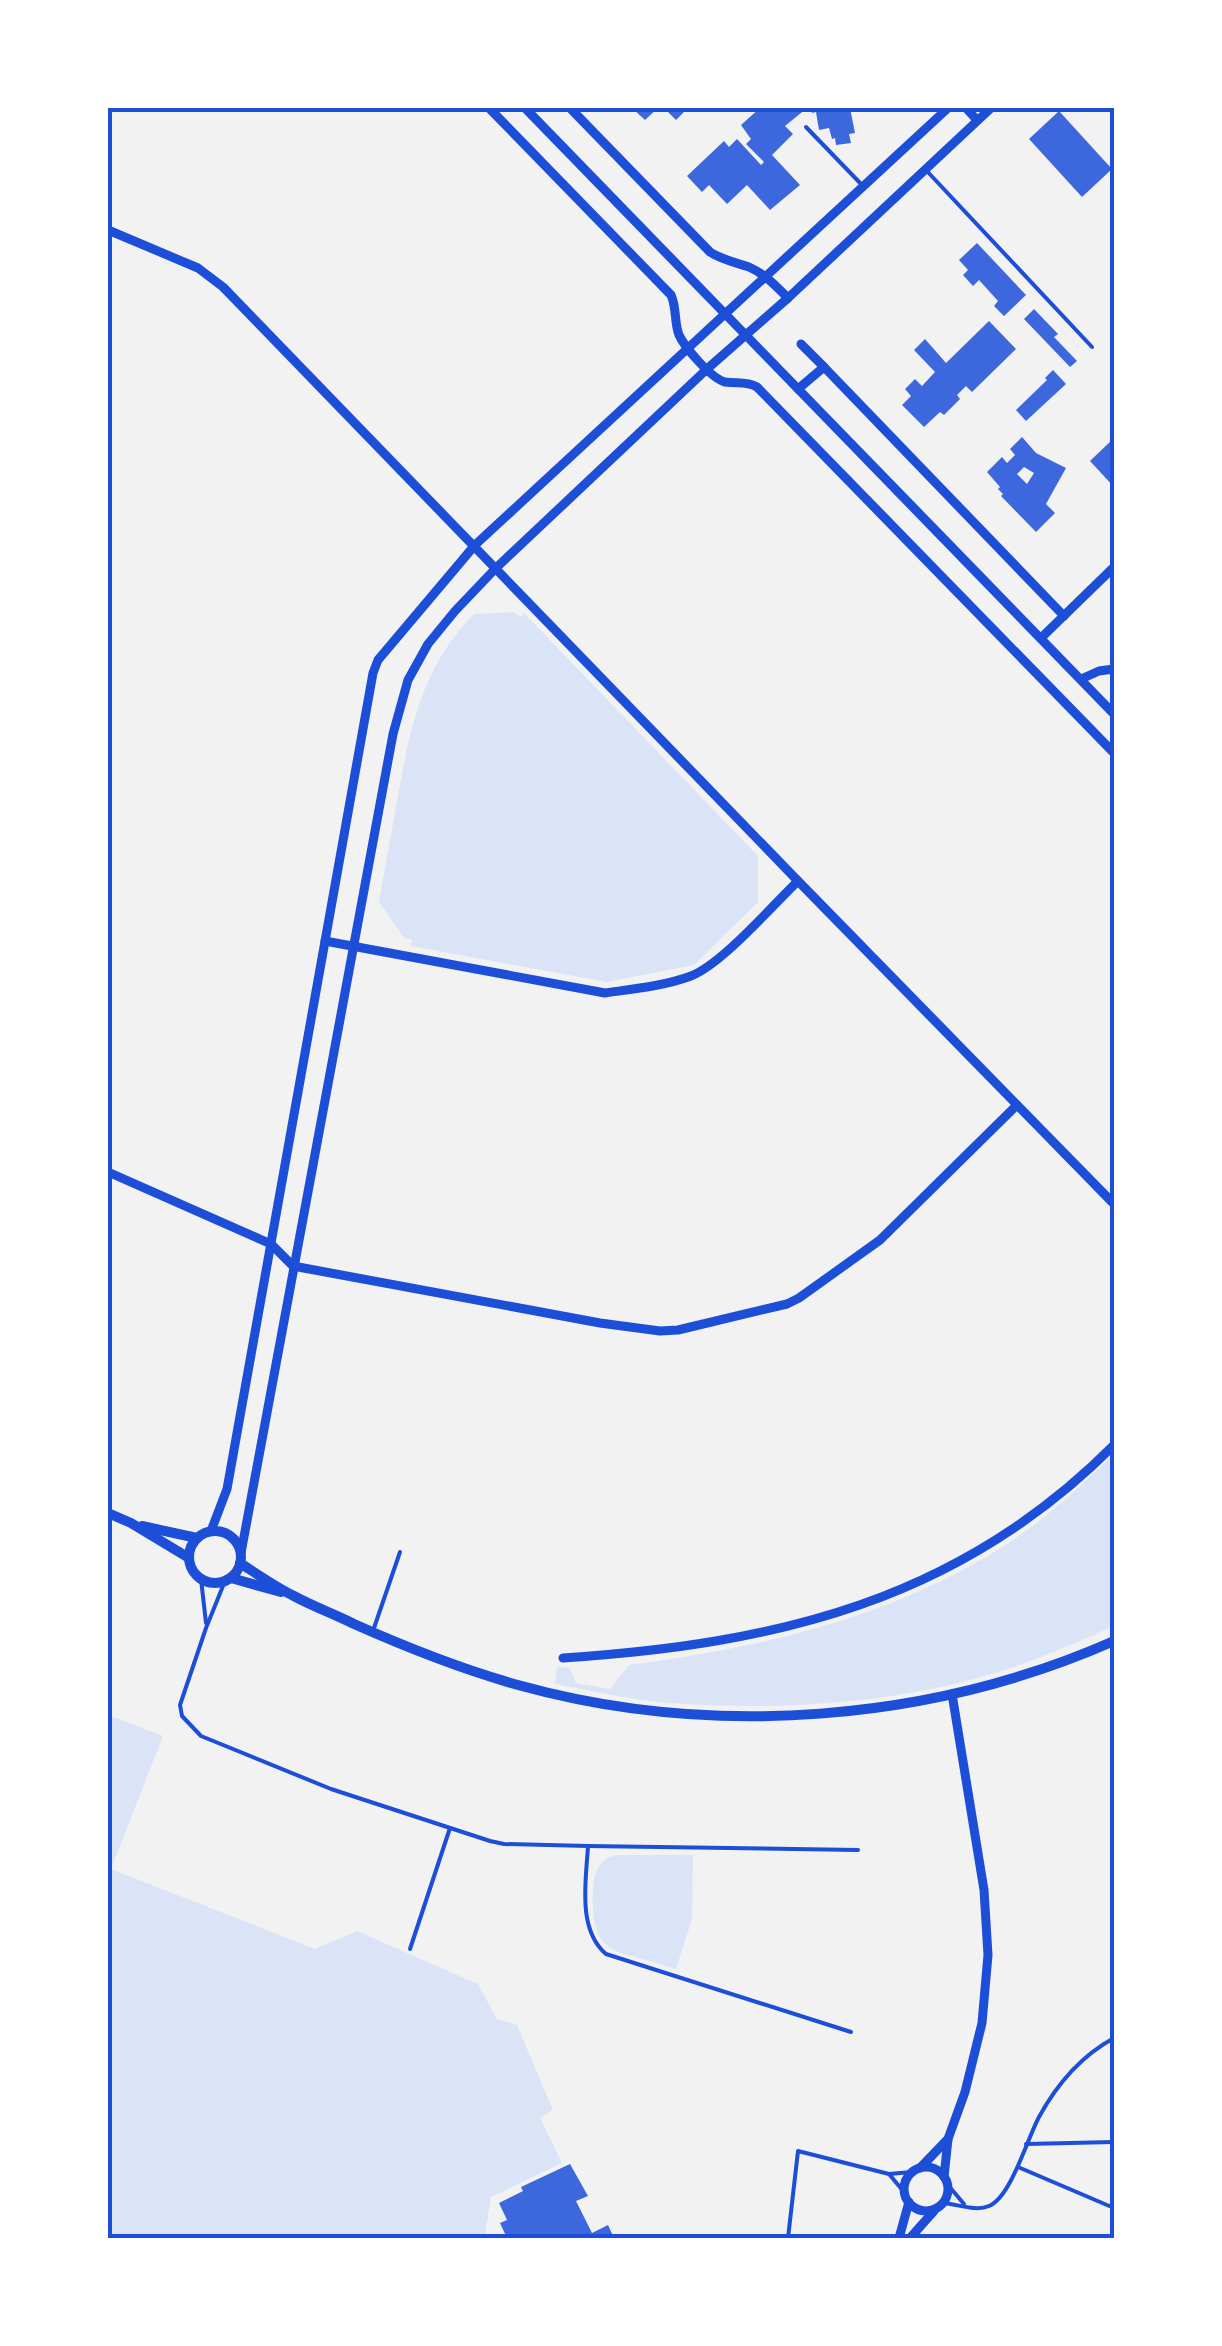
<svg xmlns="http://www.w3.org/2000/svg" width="1222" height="2346" font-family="Montserrat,sans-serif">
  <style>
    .green { fill: #dbe4f7 }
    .building { fill: #3d67dc; fill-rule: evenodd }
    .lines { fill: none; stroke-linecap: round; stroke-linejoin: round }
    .service { stroke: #1d4ed8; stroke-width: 4 }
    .minor { stroke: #1d4ed8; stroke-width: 9 }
    .tertiary { stroke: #1d4ed8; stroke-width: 10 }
    .neatline { fill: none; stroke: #1d4ed8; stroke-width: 4 }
  </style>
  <rect width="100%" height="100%" fill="#f2f2f2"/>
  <!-- green -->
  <g class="green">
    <path d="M514,612l6,5 4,-4 234,243v46l-64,63 -87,17 -196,-36 1,-6 -8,-2 -25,-36c6,-36 13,-71 19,-107 13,-70 24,-128 76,-181z"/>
    <path d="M1114,1454v172c-34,15 -70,31 -106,43 -109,35 -226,42 -340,34 -37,-3 -75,-12 -113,-19l2,-17 13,1 6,15 34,6 19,-24c137,-18 271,-49 387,-127 36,-25 67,-54 98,-84z"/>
    <path d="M108,1715l55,21 -52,133 204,80 42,-18 121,53 19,35 20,6 36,85 -13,8 22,45 -71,34 -6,38 2,3h-379z"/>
    <path d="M615,1855h78l-1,64 -16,50 -58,-17c-8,-4 -14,-8 -19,-16 -7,-12 -9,-53 -2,-66 4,-9 10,-12 18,-15z"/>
  </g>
  <!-- building -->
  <g class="building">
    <path d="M632,108h26l-13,12z"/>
    <path d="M664,108h24l-12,12z"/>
    <path d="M760,108h8l2,2 3,-2h34l-22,18 8,8 -21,21 28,30 -30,25 -23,-25 -20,19 -18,-19 -7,7 -15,-16 37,-35 5,6 8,-8 24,26 3,-3 -18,-18 5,-5 -10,-14z"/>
    <path d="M811,108h39l5,25 -6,1 2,9 -15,2 -1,-7 -3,1 -3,-11 -10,2 -3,-18 -4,1z"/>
    <path d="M1059,111l53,58 -30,28 -53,-58z"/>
    <path d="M977,243l49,52 -22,21 -10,-10 4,-5 -19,-21 -6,6 -10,-11 5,-5 -9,-10z"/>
    <path d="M1034,309l24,25 -4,3 23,24 -7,6 -46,-48z"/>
    <path d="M989,321l27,28 -44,43 -6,-6 -9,9 3,4 -16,16 -4,-3 -16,15 -22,-22 9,-9 -6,-7 10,-10 7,7 13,-14 -21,-22 11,-11 21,24z"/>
    <path d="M1053,370l13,14 -40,37 -10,-11 31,-30 -2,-2z"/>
    <path d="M1022,437l14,16 30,15 -20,36 9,9 -19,19 -35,-36 2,-2 -5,-5 2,-2 -13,-15 15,-15 5,6 8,-8 -5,-6zM1024,467l10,6 -7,11 -10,-10z"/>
    <path d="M1114,438v49l-24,-26z"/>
    <path d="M570,2164l18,32 -12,5 16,32 16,-8 6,13h-107l-7,-15 7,-3 -8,-17 24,-12 -2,-4z"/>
  </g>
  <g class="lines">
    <!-- service -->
    <g class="service">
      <path d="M806,127l56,58"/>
      <path d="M925,169l167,178"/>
      <path d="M201,1579l5,44"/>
      <path d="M225,1581l-19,47 -26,77 2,11 19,20 130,53 159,52 14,3 84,2 270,4"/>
      <path d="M374,1628l26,-76"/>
      <path d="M588,1846c-2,35 -11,83 18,108l245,78"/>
      <path d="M410,1949l40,-121"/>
      <path d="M1026,2144l88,-2"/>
      <path d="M1018,2167l96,41"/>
      <path d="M889,2174l15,18"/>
      <path d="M948,2185l16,19"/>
      <path d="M943,2203c14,1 33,9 46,3 22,-9 38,-67 50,-89 18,-33 42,-61 75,-79"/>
      <path d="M788,2238l10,-87 91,23 23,-2"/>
    </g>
    <!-- minor -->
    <g class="minor">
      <path d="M489,108l182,187c6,13 3,28 8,40 6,13 33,44 46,47 12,2 21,-1 32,5l357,366"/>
      <path d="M525,108l589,606"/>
      <path d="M570,108l140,144c12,8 25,10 39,15 16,7 27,19 39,31"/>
      <path d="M966,108l11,12"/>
      <path d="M108,230l90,38 25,19 575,594 316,323"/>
      <path d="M801,344l23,23"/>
      <path d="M798,389l26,-22 240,249"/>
      <path d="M1041,638l73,-71"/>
      <path d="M1081,679l18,-8 15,-2"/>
      <path d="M325,941l280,52c28,-4 59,-7 86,-17 31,-12 81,-70 107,-95"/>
      <path d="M108,1172l163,72 22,22 307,57 60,8 18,-1 109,-26 12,-6 81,-58 137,-135"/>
      <path d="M211,1531l16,-42 146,-816 5,-13 97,-115 473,-437"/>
      <path d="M241,1553l152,-819 15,-54 20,-36 27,-33 41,-43 211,-199 81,-71 203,-190"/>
      <path d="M563,1658c213,-14 396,-57 551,-213"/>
      <circle cx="926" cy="2189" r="22"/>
      <path d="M920,2168l28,-29"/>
      <path d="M944,2177l4,-38 17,-47 17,-69 6,-68 -4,-65 -32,-196"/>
      <path d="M899,2238l10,-36"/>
      <path d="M910,2238l24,-27"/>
    </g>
    <!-- tertiary -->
    <g class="tertiary">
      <path d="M108,1513l23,10 58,35"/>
      <path d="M142,1526l55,12"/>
      <circle cx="215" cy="1557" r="26"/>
      <path d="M240,1563c17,11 34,23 52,32 20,11 42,19 62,29 54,24 107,45 164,61 195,54 412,37 596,-44"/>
      <path d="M231,1578l50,14"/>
    </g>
  </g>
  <!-- border -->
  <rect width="1222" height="2346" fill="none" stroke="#ffffff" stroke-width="220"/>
  <rect x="110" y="110" width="1002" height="2126" class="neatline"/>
</svg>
